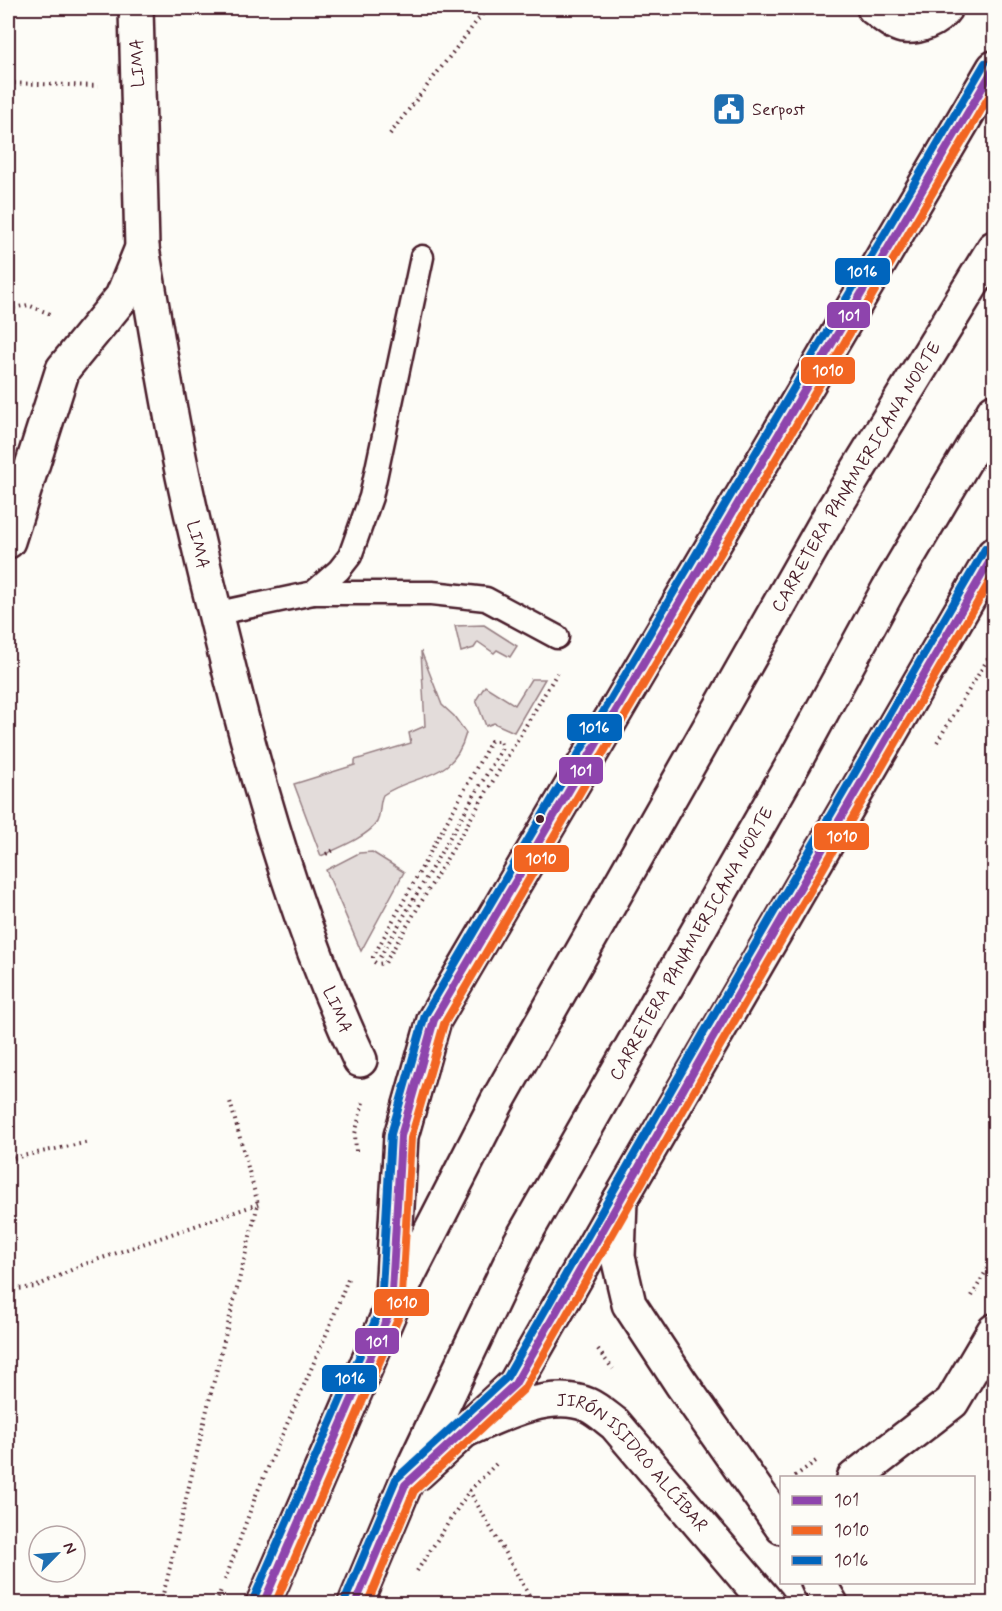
<svg xmlns="http://www.w3.org/2000/svg" width="1002" height="1611" font-family="Mynerve,sans-serif">
  <style>
    .green { fill: #e3dcda; stroke: #967e82; stroke-width: 1.5 }
    .lines { fill: none; stroke-linecap: round; stroke-linejoin: round }
    .service-casing { stroke: #4a1f2b; stroke-width: 27 }
    .minor-casing { stroke: #4a1f2b; stroke-width: 38 }
    .tertiary-casing { stroke: #4a1f2b; stroke-width: 38 }
    .secondary-casing { stroke: #4a1f2b; stroke-width: 38 }
    .motorway-casing { stroke: #4a1f2b; stroke-width: 38 }
    .path { stroke: #4a1f2b; stroke-width: 4; stroke-dasharray: 1.5 4.5; stroke-linecap: butt }
    .service { stroke: #fdfcf7; stroke-width: 22 }
    .minor { stroke: #fdfcf7; stroke-width: 33 }
    .tertiary { stroke: #fdfcf7; stroke-width: 33 }
    .secondary { stroke: #fdfcf7; stroke-width: 33 }
    .motorway { stroke: #fdfcf7; stroke-width: 33 }
    .bus-1-casing { stroke: #fdfcf7; stroke-width: 12 }
    .bus-2-casing { stroke: #fdfcf7; stroke-width: 12 }
    .bus-3-casing { stroke: #fdfcf7; stroke-width: 12 }
    .bus-1 { stroke: #8e44ad; stroke-width: 8 }
    .bus-2 { stroke: #f26522; stroke-width: 8 }
    .bus-3 { stroke: #0065bd; stroke-width: 8 }
    .bus-dot { fill: #4a1f2b; stroke: #fdfcf7; stroke-width: 2 }
    .labels { text-anchor: middle; stroke-width: 6; stroke-linejoin: round; paint-order: stroke }
    .street-label { font-size: 18px; fill: #4a1f2b; stroke: #fdfcf7 }
    .poi-label { font-size: 18px; fill: #4a1f2b; stroke: #fdfcf7; text-anchor: start }
    .line-badge { stroke: #fdfcf7; stroke-width: 2 }
    .badge-label { font-size: 16px; text-anchor: middle; font-weight: bold; fill: #fff }
  </style>
  <rect width="100%" height="100%" fill="#fdfcf7"/>
  <filter id="ink" filterUnits="userSpaceOnUse"><feTurbulence type="fractalNoise" baseFrequency=".0167" numOctaves="2"/><feDisplacementMap in="SourceGraphic" scale="12" xChannelSelector="R" yChannelSelector="G"/><feConvolveMatrix kernelMatrix="1 2 1 2 8 2 1 2 1" color-interpolation-filters="sRGB"/></filter>
  <g filter="url(#ink)">
    <!-- green -->
    <g class="green">
      <path d="M484,625l33,21 -7,11 -13,-7 -3,3 -16,-11 -4,6 -13,4 -6,-26z"/>
      <path d="M421,651l21,54 12,11 12,17c-13,50 -50,39 -83,62 -4,8 -2,18 -6,27 -9,15 -41,27 -56,34l-27,-72 61,-19v-5l56,-17 -2,-10 16,-7z"/>
      <path d="M531,679h14l-31,53 -20,-9 -8,3 -10,-26 9,-14 30,19z"/>
      <path d="M372,852l32,20 -43,79 -35,-81 33,-17z"/>
    </g>
    <g class="lines">
      <defs>
        <g id="service">
          <path d="M313,593h119l54,6 71,38"/>
          <path d="M214,614l99,-21 26,-23 11,-14 21,-59 51,-240"/>
        </g>
        <g id="minor">
          <path d="M874,8c7,5 19,16 29,18 15,2 34,-6 42,-18"/>
          <path id="s1" d="M142,248c13,76 25,152 41,228 16,75 35,150 54,224 32,123 69,245 123,360"/>
          <path d="M620,1200l-2,57 11,47 52,79 101,144"/>
          <path id="s2" d="M468,1429c33,-15 84,-40 120,-24 9,4 19,13 27,19l153,180"/>
          <path d="M854,1478l98,-76 42,-71"/>
          <path d="M818,1582l13,22"/>
        </g>
        <path id="tertiary" d="M8,541l55,-172 59,-72 20,-49 -6,-240"/>
        <path id="secondary" d="M620,1200l374,-646"/>
        <g id="motorway">
          <path d="M392,1295l9,-159 33,-116 560,-952"/>
          <path d="M418,1473l97,-89 105,-184"/>
          <path id="s3" d="M263,1604l128,-295 106,-207 332,-585 165,-269"/>
          <path id="s4" d="M355,1604l50,-119 115,-242 275,-482 93,-171 106,-179"/>
        </g>
      </defs>
      <!-- service casing -->
      <use href="#service" class="service-casing"/>
      <!-- minor casing -->
      <use href="#minor" class="minor-casing"/>
      <!-- tertiary casing -->
      <use href="#tertiary" class="tertiary-casing"/>
      <!-- secondary casing -->
      <use href="#secondary" class="secondary-casing"/>
      <!-- motorway casing -->
      <use href="#motorway" class="motorway-casing"/>
      <!-- path -->
      <g class="path">
        <path d="M8,83l90,3"/>
        <path d="M390,134l97,-126"/>
        <path d="M8,309l20,-4 25,10"/>
        <path d="M937,742l57,-93"/>
        <path d="M326,854l10,-5"/>
        <path d="M380,957l122,-209 -2,-7h-9l-118,216v4l4,3 8,-1 172,-290"/>
        <path d="M356,1151l-1,-17 8,-32"/>
        <path d="M8,1159l81,-17"/>
        <path d="M8,1290l27,-3 47,-22 176,-61"/>
        <path d="M972,1296l22,-39"/>
        <path d="M598,1350l15,19"/>
        <path d="M795,1476l21,-15"/>
        <path d="M469,1490l65,114"/>
        <path d="M417,1571l52,-80 27,-27"/>
        <path d="M225,1580l31,-85 73,-167 20,-52"/>
        <path d="M160,1604l7,-24 42,-179 49,-197 -29,-106"/>
        <path d="M216,1604l5,-14"/>
      </g>
      <!-- service -->
      <use href="#service" class="service"/>
      <!-- minor -->
      <use href="#minor" class="minor"/>
      <!-- tertiary -->
      <use href="#tertiary" class="tertiary"/>
      <!-- secondary -->
      <use href="#secondary" class="secondary"/>
      <!-- motorway -->
      <use href="#motorway" class="motorway"/>
      <defs>
        <g id="bus-1">
          <path d="M263,1604l128,-295 10,-173 33,-116 560,-952"/>
          <path d="M355,1604l50,-119 110,-101 196,-343 283,-487"/>
        </g>
        <g id="bus-2">
          <path d="M275,1604l126,-292 10,-174 33,-114 550,-936"/>
          <path d="M367,1604l47,-113 110,-102 196,-343 274,-472"/>
        </g>
        <g id="bus-3">
          <path d="M253,1600l128,-293 10,-173 34,-119 560,-952"/>
          <path d="M345,1600l51,-121 111,-102 195,-341 283,-487"/>
        </g>
      </defs>
      <!-- bus-1 casing -->
      <use href="#bus-1" class="bus-1-casing"/>
      <!-- bus-2 casing -->
      <use href="#bus-2" class="bus-2-casing"/>
      <!-- bus-3 casing -->
      <use href="#bus-3" class="bus-3-casing"/>
      <!-- bus-1 -->
      <use href="#bus-1" class="bus-1"/>
      <!-- bus-2 -->
      <use href="#bus-2" class="bus-2"/>
      <!-- bus-3 -->
      <use href="#bus-3" class="bus-3"/>
    </g>
  </g>
  <!-- icons -->
  <defs>
    <symbol id="civic-square" viewBox="-11 -11 22 22"><rect x="-9" y="-9" width="18" height="18" rx="4" fill="#1f6fb2" stroke="#fdfcf7"/><path d="M-.6-6.5H3V-4.5H.6V-3L4-1V1h2V6H-6V1h2V-1L-.6-3ZM-1.2 2.5V6h2.4V2.5Z" fill="#fff"/></symbol>
  </defs>
  <g fill-rule="evenodd">
    <use href="#civic-square" x="710" y="90" width="38" height="38"/>
  </g>
  <!-- markers -->
  <circle class="bus-dot" cx="540" cy="819" r="5"/>
  <g class="labels">
    <!-- street labels -->
    <g class="street-label">
      <text transform="translate(137 63) rotate(-92)" y="6">LIMA</text>
      <text dy="6" stroke="none"><textPath href="#s3" startOffset="1275">CARRETERA PANAMERICANA NORTE</textPath></text>
      <text dy="6" stroke="none"><textPath href="#s1" startOffset="302">LIMA</textPath></text>
      <text dy="6" stroke="none"><textPath href="#s4" startOffset="742">CARRETERA PANAMERICANA NORTE</textPath></text>
      <text dy="6" stroke="none"><textPath href="#s1" startOffset="788">LIMA</textPath></text>
      <text dy="6" stroke="none"><textPath href="#s2" startOffset="195">JIRÓN ISIDRO ALCÍBAR</textPath></text>
    </g>
    <!-- poi labels -->
    <g class="poi-label">
      <text x="752" y="115">Serpost</text>
    </g>
  </g>
  <g class="line-badge">
    <rect x="834" y="257" width="57" height="29" rx="6" fill="#0065bd"/>
    <rect x="826" y="301" width="45" height="28" rx="6" fill="#8e44ad"/>
    <rect x="800" y="356" width="56" height="29" rx="6" fill="#f26522"/>
    <rect x="566" y="713" width="57" height="29" rx="6" fill="#0065bd"/>
    <rect x="558" y="756" width="46" height="29" rx="6" fill="#8e44ad"/>
    <rect x="813" y="822" width="57" height="29" rx="6" fill="#f26522"/>
    <rect x="513" y="844" width="57" height="29" rx="6" fill="#f26522"/>
    <rect x="373" y="1288" width="57" height="29" rx="6" fill="#f26522"/>
    <rect x="354" y="1327" width="46" height="28" rx="6" fill="#8e44ad"/>
    <rect x="321" y="1364" width="57" height="29" rx="6" fill="#0065bd"/>
  </g>
  <g class="badge-label">
    <text x="862" y="277">1016</text>
    <text x="849" y="321">101</text>
    <text x="828" y="376">1010</text>
    <text x="594" y="733">1016</text>
    <text x="581" y="776">101</text>
    <text x="842" y="842">1010</text>
    <text x="541" y="864">1010</text>
    <text x="402" y="1308">1010</text>
    <text x="377" y="1347">101</text>
    <text x="350" y="1384">1016</text>
  </g>
  <!-- margin -->
  <rect width="1002" height="1611" fill="none" stroke="#fdfcf7" stroke-width="30"/>
  <rect x="15" y="15" width="972" height="1581" fill="none" stroke="#4a1f2b" stroke-width="2" filter="url(#ink)"/>
  <!-- legend -->
  <rect x="780" y="1476" width="195" height="108" fill="#fdfcf7" stroke="#b5a4a5" stroke-width="1.5"/>
  <rect x="792" y="1496" width="30" height="9" fill="#8e44ad" stroke="#b5a4a5" stroke-width="1.5"/>
  <text x="834" y="1506" font-size="18" fill="#4a1f2b">101</text>
  <rect x="792" y="1526" width="30" height="9" fill="#f26522" stroke="#b5a4a5" stroke-width="1.5"/>
  <text x="834" y="1536" font-size="18" fill="#4a1f2b">1010</text>
  <rect x="792" y="1556" width="30" height="9" fill="#0065bd" stroke="#b5a4a5" stroke-width="1.5"/>
  <text x="834" y="1566" font-size="18" fill="#4a1f2b">1016</text>
  <!-- north arrow -->
  <g transform="translate(57 1554) rotate(65)"><circle r="28" fill="#fdfcf7" stroke="#b5a4a5" stroke-width="1.5"/>
  <path d="M0-4.5L10 22L0 15L-10 22Z" fill="#1f6fb2"/>
  <text y="-9" font-size="16" font-weight="bold" text-anchor="middle" fill="#4a1f2b">N</text>
  </g>
</svg>
